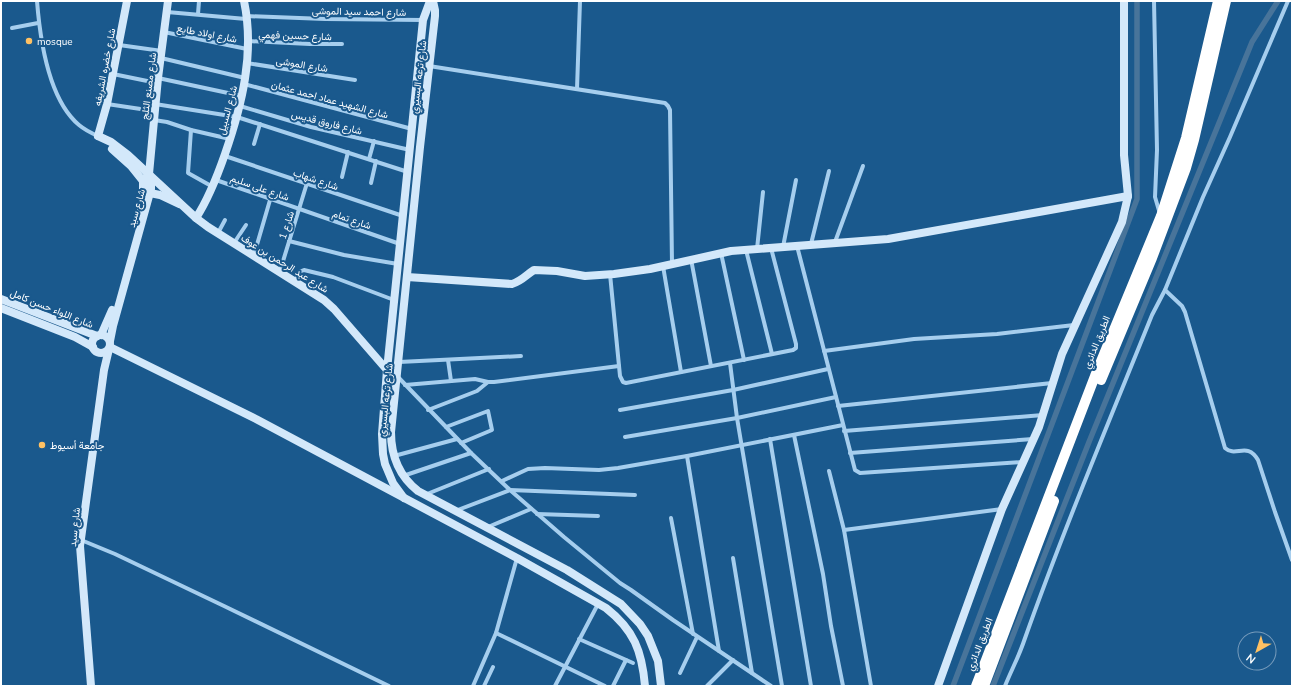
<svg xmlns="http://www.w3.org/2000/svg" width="1293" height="687" font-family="'Nunito Sans',Vazirmatn,sans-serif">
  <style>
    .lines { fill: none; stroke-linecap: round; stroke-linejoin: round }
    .canal { stroke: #48749a; stroke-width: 5.5 }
    .street { stroke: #a6ceee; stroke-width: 4 }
    .secondary { stroke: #d3e8fa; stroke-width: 8 }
    .highway { stroke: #fff; stroke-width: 10 }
    .poi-dot { fill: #ffc163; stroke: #1a598d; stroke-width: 1.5 }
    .labels { text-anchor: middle; stroke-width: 4; stroke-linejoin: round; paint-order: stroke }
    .street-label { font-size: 10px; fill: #fff; stroke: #1a598d }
    .poi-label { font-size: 10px; fill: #fff; stroke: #1a598d; text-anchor: start }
  </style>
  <rect width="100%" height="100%" fill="#1a598d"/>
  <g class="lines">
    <!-- canal -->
    <g class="canal">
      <path d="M953,686l184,-487v-198"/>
      <path d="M993,686l96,-244 163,-400 26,-41"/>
    </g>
    <!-- street -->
    <g class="street">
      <path d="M37,1c3,38 11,98 42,124 6,5 12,8 19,11"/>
      <path d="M1154,1l3,149 -2,47 5,17"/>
      <path d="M167,12l79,7"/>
      <path d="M198,14l1,-13"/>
      <path d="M246,16l79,3 98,1"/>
      <path d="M12,28l26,-5"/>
      <path d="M164,32l83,17"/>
      <path d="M248,41l62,3h32"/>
      <path d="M119,45l43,6"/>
      <path d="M161,58l84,20"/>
      <path d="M247,63l108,17"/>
      <path d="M429,66l236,37 3,3 2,4 2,154"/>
      <path d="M113,74l44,9"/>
      <path d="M158,78l84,18"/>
      <path d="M244,84l168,45"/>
      <path d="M577,89l3,-88"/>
      <path d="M107,104l47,7"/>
      <path d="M155,104l82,13 171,55"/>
      <path d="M240,106l71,21 99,23"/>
      <path d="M154,120l13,2 24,8 39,9"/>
      <path d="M191,130l-3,43 25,14"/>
      <path d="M254,144l6,-20"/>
      <path d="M225,156l178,60"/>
      <path d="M369,159l5,-18"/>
      <path d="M342,177l6,-25"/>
      <path d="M216,180l184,64"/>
      <path d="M371,183l5,-22"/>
      <path d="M218,233l7,-13"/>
      <path d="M289,241l55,14 54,9"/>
      <path d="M835,242l28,-76"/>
      <path d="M234,243l12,-18"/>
      <path d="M811,244l18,-73"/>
      <path d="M797,246l58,224 5,3 163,-11"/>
      <path d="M783,247l13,-67"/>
      <path d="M757,249l6,-57"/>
      <path d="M746,250l26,104"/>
      <path d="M721,253l23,107"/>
      <path d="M254,255l16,-55"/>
      <path d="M691,259l20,107"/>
      <path d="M663,266l18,106"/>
      <path d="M280,271l27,-88"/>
      <path d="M610,274l10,102 3,6 3,1 167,-33 3,-2v-4l-25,-96"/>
      <path d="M295,281l4,-9 5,-2 29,7 61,23"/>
      <path d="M1165,290l17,16 3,6 40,136c11,10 22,-7 33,12l17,52 17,48"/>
      <path d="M824,351l90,-12 83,-5 77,-9"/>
      <path d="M448,360l3,21"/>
      <path d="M399,362l122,-6"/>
      <path d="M730,363l7,55 45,268"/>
      <path d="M398,377l73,76 39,37 54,47 56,46 11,7 42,30 98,66"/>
      <path d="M405,385l70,-6 13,3h6l125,-16"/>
      <path d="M838,406l214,-23"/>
      <path d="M428,410l49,-19 11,-9"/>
      <path d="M620,410l113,-20 95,-21"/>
      <path d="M446,427l42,-16 4,19 -31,13"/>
      <path d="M844,431l199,-16"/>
      <path d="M794,435l29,139 8,52 12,60"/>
      <path d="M625,437l112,-19 99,-21"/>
      <path d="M770,439l41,247"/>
      <path d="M850,453l183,-14"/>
      <path d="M394,456l63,-17"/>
      <path d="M687,456l32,195"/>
      <path d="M829,471l15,59 27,156"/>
      <path d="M403,476l68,-23"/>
      <path d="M502,481l26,-12 17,-1 54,2 19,-2 69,-12 156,-31"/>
      <path d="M427,494l62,-25"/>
      <path d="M455,511l55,-21 125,5"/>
      <path d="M537,514l61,2"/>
      <path d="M671,518l22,116"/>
      <path d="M488,527l43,-18"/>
      <path d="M844,530l158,-21"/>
      <path d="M81,540l34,14 109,52 165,80"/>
      <path d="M733,558l19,115"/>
      <path d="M496,633l109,53"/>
      <path d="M579,639l54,24"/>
      <path d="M680,673l17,-36"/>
      <path d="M473,686l23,-53 21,-75"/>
      <path d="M484,686l9,-19"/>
      <path d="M555,686l43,-82"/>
      <path d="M613,686l13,-26"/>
      <path d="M707,686l26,-26"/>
      <path d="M1005,686c6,-15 14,-30 19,-45 39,-110 84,-217 128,-326l13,-25 38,-93 27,-60 58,-136"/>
    </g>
    <!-- secondary -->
    <g class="secondary">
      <path d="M433,1l2,9v6l-15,131 -29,285c0,25 8,44 27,59l149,79 54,34 19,20 8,12 10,25 3,25"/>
      <path d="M98,136l13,6 17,13 68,63 12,9 116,73 10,9 53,61 2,1"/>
      <path d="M98,136l9,-32 20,-103"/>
      <path d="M112,149l19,17 12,15"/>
      <path d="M149,174l9,-96 10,-77"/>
      <path d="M150,193l10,2 19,9"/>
      <path d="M141,211l2,-15v-15l6,-7"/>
      <path d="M196,218c13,-20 21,-41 29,-64 17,-49 30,-101 19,-153"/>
      <path d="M407,277l105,7c10,-3 14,-9 22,-14l23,1 28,5 29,-2 36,-5 81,-18 157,-12 240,-43"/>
      <path d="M1,299l96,37"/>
      <path d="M1,308l74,29 18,10"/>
      <circle cx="101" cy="344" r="9"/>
      <path d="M101,335l11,-25"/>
      <path d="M110,341l3,-15 38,-137v-9l-2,-5"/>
      <path d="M110,347l146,72 261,139 89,50c28,22 36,43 39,78"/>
      <path d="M404,498l-11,-15 -8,-19 -2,-10 -1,-20 5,-64 36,-350 7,-19"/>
      <path d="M91,686l-11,-140 24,-176 5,-21"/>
      <path d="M938,686l64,-177 37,-82 23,-73 60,-132 6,-26 -4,-41v-154"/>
    </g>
    <!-- highway -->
    <g class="highway">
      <path d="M1101,380l51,-122 34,-90 8,-28 32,-139"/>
      <path d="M976,686l119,-310 66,-160 25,-78 32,-137"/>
      <path d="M984,686l70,-185"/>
    </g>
  </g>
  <!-- markers -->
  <g class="poi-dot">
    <circle cx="29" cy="41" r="4"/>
    <circle cx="42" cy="445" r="4"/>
  </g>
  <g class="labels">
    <!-- street labels -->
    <g class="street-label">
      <text transform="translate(359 11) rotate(1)" y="4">شارع احمد سيد الموشى</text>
      <text transform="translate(207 33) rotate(11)" y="4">شارع اولاد طايع</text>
      <text transform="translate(295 35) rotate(2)" y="4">شارع حسين فهمي</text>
      <text transform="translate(302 64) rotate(9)" y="4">شارع الموشى</text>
      <text transform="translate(104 67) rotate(-79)" y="4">شارع خضره الشريفه</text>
      <text transform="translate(418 77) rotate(-83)" y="4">شارع ترعه البسيري</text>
      <text transform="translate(148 86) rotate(-83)" y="4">شارع مصنع الثلج</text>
      <text transform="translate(330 99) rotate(15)" y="4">شارع الشهيد عماد احمد عثمان</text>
      <text transform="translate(227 110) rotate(-75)" y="4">شارع السبيل</text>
      <text transform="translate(327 122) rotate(14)" y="4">شارع فاروق قديس</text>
      <text transform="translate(316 179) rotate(19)" y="4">شارع شهاب</text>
      <text transform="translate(260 187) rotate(19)" y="4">شارع على سليم</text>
      <text transform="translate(136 208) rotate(-74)" y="4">شارع سيد</text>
      <text transform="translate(352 219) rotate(19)" y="4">شارع تمام</text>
      <text transform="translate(286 225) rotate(-72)" y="4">شارع 1</text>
      <text transform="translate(285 263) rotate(32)" y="4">شارع عبد الرحمن بن عوف</text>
      <text transform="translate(52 308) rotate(22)" y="4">شارع اللواء حسن كامل</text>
      <text transform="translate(1096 342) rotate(-68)" y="4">الطريق الدائري</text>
      <text transform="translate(385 400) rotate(-84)" y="4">شارع ترعه البسيري</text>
      <text transform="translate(74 527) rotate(-84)" y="4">شارع سيد</text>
      <text transform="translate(979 644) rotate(-69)" y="4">الطريق الدائري</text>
    </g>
    <!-- poi labels -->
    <g class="poi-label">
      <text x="37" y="45">mosque</text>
      <text x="50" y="449">جامعة أسيوط</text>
    </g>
  </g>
  <!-- border -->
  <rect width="1293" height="687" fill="none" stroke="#ffffff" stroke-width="4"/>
  <!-- north arrow -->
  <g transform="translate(1257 651) rotate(219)"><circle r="19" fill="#1a598d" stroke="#769bbb"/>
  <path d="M0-3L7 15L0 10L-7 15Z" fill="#ffc163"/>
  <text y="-6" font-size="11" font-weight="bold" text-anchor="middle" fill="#ffffff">N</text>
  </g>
</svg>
